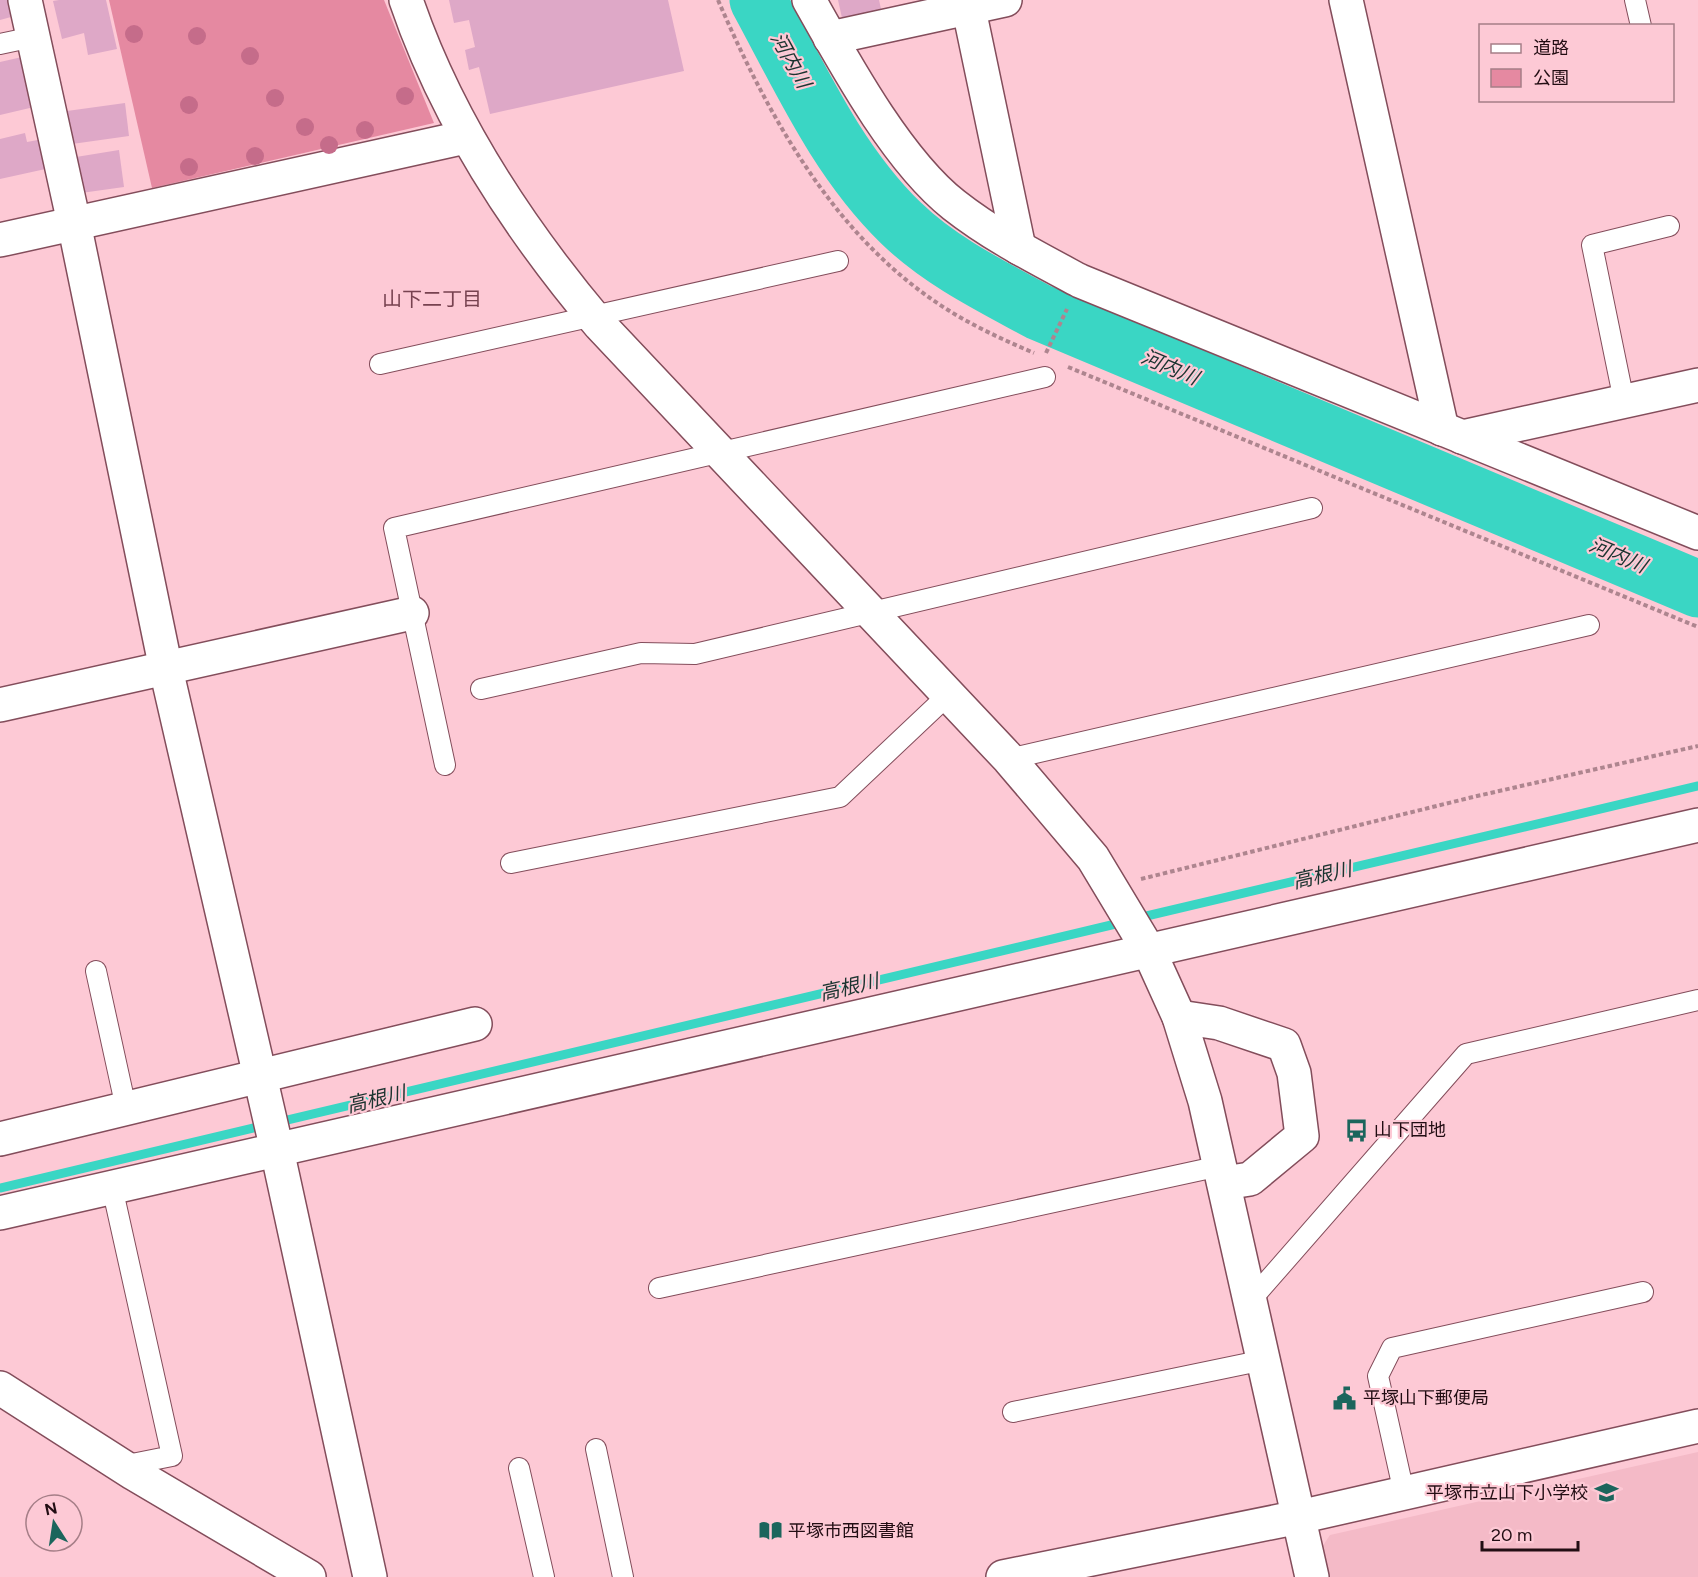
<svg xmlns="http://www.w3.org/2000/svg" width="1698" height="1577" font-family="Figtree,'Noto Sans JP',sans-serif">
  <style>
    .built { fill: #f4bac7 }
    .green { fill: #e589a1 }
    .lines { fill: none; stroke-linecap: round; stroke-linejoin: round }
    .stream { stroke: #3ad6c4; stroke-width: 9 }
    .river { stroke: #3ad6c4; stroke-width: 57 }
    .building { fill: #dea8c7 }
    .lane-casing { stroke: #834d5b; stroke-width: 22 }
    .street-casing { stroke: #834d5b; stroke-width: 36 }
    .secondary-casing { stroke: #834d5b; stroke-width: 36 }
    .path { stroke: #ae858f; stroke-width: 4; stroke-dasharray: 4.5 3; stroke-linecap: butt }
    .lane { stroke: #fff; stroke-width: 20 }
    .street { stroke: #fff; stroke-width: 33 }
    .secondary { stroke: #fff; stroke-width: 33 }
    .tree { fill: #c56c8a }
    .labels { text-anchor: middle; stroke-width: 4.5; stroke-linejoin: round; paint-order: stroke }
    .poi-label { font-size: 18px; fill: #220d13; stroke: #fdc9d5; text-anchor: start }
    .water-label { font-size: 20px; font-style: italic; fill: #1b3430; stroke: #fdc9d5 }
    .neighbourhood-label { font-size: 20px; fill: #774250; stroke: #fdc9d5 }
  </style>
  <rect width="100%" height="100%" fill="#fdc9d5"/>
  <!-- built -->
  <path class="built" d="M1698,1452v125h-369l-7,-30 8,-12z"/>
  <!-- green -->
  <path class="green" d="M109,0h275l50,123 -282,65z"/>
  <g class="lines">
    <!-- stream -->
    <g class="stream">
      <path d="M1138,918l560,-132"/>
      <path d="M0,1188l1124,-266"/>
    </g>
    <!-- river -->
    <path class="river" d="M758,0c42,77 79,161 143,223 39,38 90,63 138,89l659,277"/>
  </g>
  <!-- building -->
  <g class="building">
    <path d="M0,0h7l4,17 -11,3z"/>
    <path d="M59,0h47l11,49 -29,6 -4,-22 -22,6 -9,-38z"/>
    <path d="M449,0h219l16,71 -194,43 -11,-47 -10,3 -4,-20 10,-3 -6,-27 -15,3z"/>
    <path d="M838,0h41l2,9 -39,9z"/>
    <path d="M22,57l12,50 -34,8v-53z"/>
    <path d="M125,103l4,33 -57,8 -5,-33z"/>
    <path d="M25,133l2,9 16,-3 7,29 -50,11v-40z"/>
    <path d="M119,150l5,37 -43,6 -5,-36z"/>
  </g>
  <g class="lines">
    <defs>
      <g id="lane">
        <path d="M1635,0l6,26"/>
        <path d="M0,44l33,-7"/>
        <path d="M380,364l458,-103"/>
        <path d="M1624,401l-32,-156 77,-19"/>
        <path d="M481,689l160,-36 54,1 617,-146"/>
        <path d="M1009,759l580,-134"/>
        <path d="M445,765l-51,-237 651,-151"/>
        <path d="M511,863l329,-66 108,-102"/>
        <path d="M96,971l30,137"/>
        <path d="M112,1187l60,269 -50,10"/>
        <path d="M659,1288l561,-122"/>
        <path d="M1250,1301l216,-247 232,-54"/>
        <path d="M1013,1412l251,-52"/>
        <path d="M596,1449l27,128"/>
        <path d="M519,1468l25,109"/>
        <path d="M1404,1493l-26,-117 14,-28 251,-56"/>
      </g>
      <g id="street">
        <path d="M25,0l49,223 92,446 111,481 93,427"/>
        <path d="M809,0c36,64 88,160 145,205 38,30 83,53 126,76l618,252"/>
        <path d="M967,0l52,248"/>
        <path d="M1346,0l96,429"/>
        <path d="M830,38l175,-38"/>
        <path d="M0,240l466,-103"/>
        <path d="M1462,437l236,-52"/>
        <path d="M0,705l412,-92"/>
        <path d="M1179,1017l40,6 65,22 10,28 8,63 -52,43 -26,4"/>
        <path d="M0,1139l475,-115"/>
        <path d="M0,1213l1698,-388"/>
        <path d="M0,1388l133,85 176,104"/>
        <path d="M1003,1577l296,-60 399,-91"/>
      </g>
      <path id="secondary" d="M406,0c41,121 112,228 194,325l409,434 84,99 56,93 30,66 26,84 107,476"/>
    </defs>
    <!-- lane casing -->
    <use href="#lane" class="lane-casing"/>
    <!-- street casing -->
    <use href="#street" class="street-casing"/>
    <!-- secondary casing -->
    <use href="#secondary" class="secondary-casing"/>
    <!-- path -->
    <g class="path">
      <path d="M718,0c51,118 118,240 230,310 27,17 56,30 86,43"/>
      <path d="M1046,353l21,-44"/>
      <path d="M1068,367l630,260"/>
      <path d="M1141,879l336,-83 221,-50"/>
    </g>
    <!-- lane -->
    <use href="#lane" class="lane"/>
    <!-- street -->
    <use href="#street" class="street"/>
    <!-- secondary -->
    <use href="#secondary" class="secondary"/>
  </g>
  <!-- trees -->
  <g class="tree">
    <circle cx="134" cy="34" r="9"/>
    <circle cx="197" cy="36" r="9"/>
    <circle cx="250" cy="56" r="9"/>
    <circle cx="405" cy="96" r="9"/>
    <circle cx="275" cy="98" r="9"/>
    <circle cx="189" cy="105" r="9"/>
    <circle cx="305" cy="127" r="9"/>
    <circle cx="365" cy="130" r="9"/>
    <circle cx="329" cy="145" r="9"/>
    <circle cx="255" cy="156" r="9"/>
    <circle cx="189" cy="167" r="9"/>
  </g>
  <!-- icons -->
  <defs>
    <symbol id="bus-bare" viewBox="-9 -9 18 18"><path d="M-5-6H5V4H4V6H2V4H-2V6H-4V4H-5ZM-3.5-4V0h7V-4ZM-3.5 1.2v1.5H-2V1.2ZM2 1.2v1.5H3.5V1.2Z" fill="#1b655c" stroke="#fdc9d5" stroke-width="2.5" paint-order="stroke"/></symbol>
    <symbol id="civic-bare" viewBox="-9 -9 18 18"><path d="M-.6-6.5H3V-4.5H.6V-3L4-1V1h2V6H-6V1h2V-1L-.6-3ZM-1.2 2.5V6h2.4V2.5Z" fill="#1b655c" stroke="#fdc9d5" stroke-width="2.5" paint-order="stroke"/></symbol>
    <symbol id="school-bare" viewBox="-9 -9 18 18"><path d="M0-5L7-2L0 1L-7-2ZM-4 1L0 2.5L4 1V4Q0 6-4 4Z" fill="#1b655c" stroke="#fdc9d5" stroke-width="2.5" paint-order="stroke"/></symbol>
    <symbol id="library-bare" viewBox="-9 -9 18 18"><path d="M-6-4Q-3-5.5-.7-3.5V5Q-3 3-6 4ZM6-4Q3-5.5 .7-3.5V5Q3 3 6 4Z" fill="#1b655c" stroke="#fdc9d5" stroke-width="2.5" paint-order="stroke"/></symbol>
  </defs>
  <g fill-rule="evenodd">
    <use href="#bus-bare" x="1340" y="1114" width="33" height="33"/>
    <use href="#civic-bare" x="1328" y="1382" width="33" height="33"/>
    <use href="#school-bare" x="1590" y="1476" width="33" height="33"/>
    <use href="#library-bare" x="754" y="1514" width="33" height="33"/>
  </g>
  <g class="labels">
    <!-- poi labels -->
    <g class="poi-label">
      <text x="1374" y="1136">山下団地</text>
      <text x="1363" y="1404">平塚山下郵便局</text>
      <text x="1588" y="1499" text-anchor="end">平塚市立山下小学校</text>
      <text x="788" y="1537">平塚市西図書館</text>
    </g>
    <!-- water labels -->
    <g class="water-label">
      <text transform="translate(791 60) rotate(61)" y="7">河内川</text>
      <text transform="translate(1170 367) rotate(23)" y="7">河内川</text>
      <text transform="translate(1618 555) rotate(23)" y="7">河内川</text>
      <text transform="translate(1322 875) rotate(-13)" y="7">高根川</text>
      <text transform="translate(849 987) rotate(-13)" y="7">高根川</text>
      <text transform="translate(376 1099) rotate(-13)" y="7">高根川</text>
    </g>
    <!-- neighbourhood labels -->
    <g class="neighbourhood-label">
      <text x="432" y="306">山下二丁目</text>
    </g>
  </g>
  <!-- legend -->
  <rect x="1479" y="24" width="195" height="78" fill="#fdc9d5" stroke="#a57e87" stroke-width="1.5"/>
  <rect x="1491" y="44" width="30" height="9" fill="#ffffff" stroke="#a57e87" stroke-width="1.5"/>
  <text x="1533" y="54" font-size="18" fill="#220d13">道路</text>
  <rect x="1491" y="69" width="30" height="18" fill="#e589a1" stroke="#a57e87" stroke-width="1.5"/>
  <text x="1533" y="84" font-size="18" fill="#220d13">公園</text>
  <!-- north arrow -->
  <g transform="translate(54 1523) rotate(348)"><circle r="28" fill="#fdc9d5" stroke="#a57e87" stroke-width="1.5"/>
  <path d="M0-4.5L10 22L0 15L-10 22Z" fill="#1b655c"/>
  <text y="-9" font-size="16" font-weight="bold" text-anchor="middle" fill="#220d13">N</text>
  </g>
  <!-- scale -->
  <path d="M1482 1541v9h96v-9" fill="none" stroke="#220d13" stroke-width="3"/>
  <text x="1491" y="1541" font-size="18" fill="#220d13" stroke="#fdc9d5" stroke-width="4.5" paint-order="stroke">20 m</text>
</svg>
